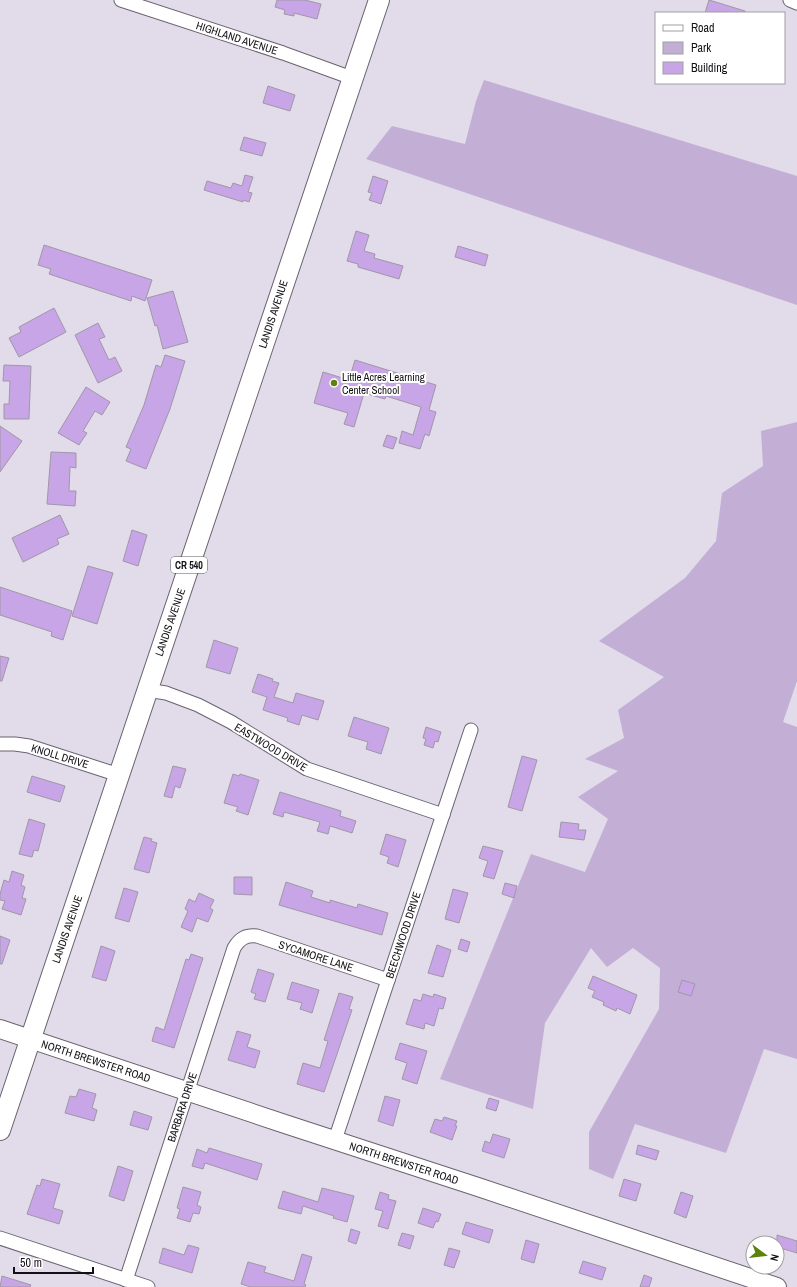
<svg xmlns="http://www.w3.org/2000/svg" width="797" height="1287" font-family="'Archivo Narrow',sans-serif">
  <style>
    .green { fill: #c3afd6 }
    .building { fill: #c7a5e6; stroke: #9f98a6 }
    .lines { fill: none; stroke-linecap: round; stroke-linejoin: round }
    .minor-casing { stroke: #6a6370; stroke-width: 15 }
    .secondary-casing { stroke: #6a6370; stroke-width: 20 }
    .primary-casing { stroke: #6a6370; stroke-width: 22 }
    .minor { stroke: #fff; stroke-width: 13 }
    .secondary { stroke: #fff; stroke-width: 18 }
    .primary { stroke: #fff; stroke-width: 20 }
    .poi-dot { fill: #5c840b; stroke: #fff; stroke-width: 1.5 }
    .labels { text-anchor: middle; stroke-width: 4; stroke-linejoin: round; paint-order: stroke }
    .shield { fill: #fff; stroke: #59585b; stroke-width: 1 }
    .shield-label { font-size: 10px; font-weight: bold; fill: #121015 }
    .street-label { font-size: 11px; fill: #121015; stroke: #fff }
    .poi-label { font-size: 11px; fill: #121015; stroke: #fff; text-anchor: start }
  </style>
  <rect width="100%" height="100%" fill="#e2dbe9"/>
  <!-- green -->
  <g class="green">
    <path d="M484,80l313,96v129l-431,-146 26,-33 73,18 11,-43z"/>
    <path d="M797,422v259l-14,41 14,5v332l-33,-10 -38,104 -91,-29 -22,55 -24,-10v-37l70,-123 1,-41 -27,-20 -26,19 -16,-19 -46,75 -12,86 -93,-30 91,-225 54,18 23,-53 -30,-22 40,-26 -33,-12 39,-21 -6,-28 46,-33 -65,-36 86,-63 31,-37 6,-48 41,-27 -2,-35z"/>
  </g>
  <!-- building -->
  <g class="building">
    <path d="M277,0h28l16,4 -4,15 -23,-6v3l-10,-2 1,-4 -10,-3z"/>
    <path d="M709,0l36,11v2h-40z"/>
    <path d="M268,86l27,9 -5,16 -27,-8z"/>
    <path d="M244,137l22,6 -4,13 -22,-6z"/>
    <path d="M245,175l8,2 -5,15 4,1 -3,9 -6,-2v2l-39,-12 3,-9 24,7 2,-5 9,3z"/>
    <path d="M373,176l15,5 -7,23 -12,-4 3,-7 -4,-1z"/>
    <path d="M356,231l13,4 -5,16 11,3 -1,4 29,8 -4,13 -41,-12v-3l-11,-3z"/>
    <path d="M44,245l108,35 -7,21 -13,-5 -1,5 -82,-27 2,-5 -13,-4z"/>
    <path d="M458,246l30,9 -3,11 -30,-9z"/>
    <path d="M173,291l15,51 -25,7 -6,-24 -2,1 -8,-28z"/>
    <path d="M54,308l12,24 -47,25 -10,-19 12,-6 -2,-5z"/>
    <path d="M98,323l7,14 -6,2 10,21 6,-3 7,14 -24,12 -23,-48z"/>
    <path d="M165,355l20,6 -15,48 -24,60 -20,-8 5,-12 -5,-2 18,-42 12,-40 5,2z"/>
    <path d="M355,360l81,25 -7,25 7,2 -7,24 -4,-2 -5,15 -21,-6 3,-12 11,4 8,-28 -35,-11 -1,3 -21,-6 -10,34 -10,-3 4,-11 -34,-10 9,-31 26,8z"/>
    <path d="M4,365l27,1 -2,53h-25v-15h5l1,-23h-7z"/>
    <path d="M86,387l24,15 -8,13 -7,-4 -12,20 4,2 -8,12 -21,-12z"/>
    <path d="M0,426l22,15 -22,31z"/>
    <path d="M387,435l10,3 -4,11 -10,-3z"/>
    <path d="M51,452l25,1v15l-6,-1 -1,24h7l-1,15 -28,-2z"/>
    <path d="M60,515l9,19 -12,5 2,5 -36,18 -11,-24z"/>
    <path d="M132,530l15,5 -9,31 -15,-5z"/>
    <path d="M88,566l25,7 -16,51 -25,-8z"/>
    <path d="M0,587l72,24 -9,29 -12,-4 1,-4 -52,-17z"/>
    <path d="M214,640l24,8 -8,26 -24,-7z"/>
    <path d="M0,656l9,2 -7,23h-2z"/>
    <path d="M258,674l15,5 -1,2 7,2 -5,14 19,6 3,-10 28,8 -6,19 -16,-5 -3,10 -12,-4 1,-3 -25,-8 4,-13 -15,-5z"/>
    <path d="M354,717l35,11 -8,26 -15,-5 2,-7 -20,-6z"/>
    <path d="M426,727l15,5 -3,10 -3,-1 -2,7 -9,-3 2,-6 -3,-1z"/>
    <path d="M522,756l15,4 -15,51 -14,-4z"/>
    <path d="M173,766l13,3 -6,19 -5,-2 -3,12 -8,-2z"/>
    <path d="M233,774l6,2 1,-2 19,6 -11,35 -12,-4 2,-4 -14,-4z"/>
    <path d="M32,776l33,10 -5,16 -33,-10z"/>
    <path d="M280,792l61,19 -1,5 16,5 -4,12 -22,-7 -2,8 -11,-3 3,-9 -36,-10 -1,5 -10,-3z"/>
    <path d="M29,819l16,5 -7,27 -4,-1 -2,7 -13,-3z"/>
    <path d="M561,822l18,2 -1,6h8l-2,10 -25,-3z"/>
    <path d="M386,834l20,6 -8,27 -11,-4 2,-6 -9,-3z"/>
    <path d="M144,837l8,2 -1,2 6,2 -8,30 -15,-4z"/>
    <path d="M483,846l20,5 -9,28 -11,-3 5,-15 -9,-3z"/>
    <path d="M12,871l12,4 -3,10 4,2 -3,11 4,1 -5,16 -19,-6 3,-8 -5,-1v-6l4,-14 5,2z"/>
    <path d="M234,877h18v18l-18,-1z"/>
    <path d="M286,882l27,9 -2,6 19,6v-3l27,8 1,-4 30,9 -6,22 -103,-30z"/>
    <path d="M505,883l12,3 -3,12 -12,-4z"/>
    <path d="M124,888l14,4 -9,30 -14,-4z"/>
    <path d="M453,889l15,4 -9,30 -14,-4z"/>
    <path d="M199,893l15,7 -4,8 3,2 -5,12 -11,-4 -5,14 -11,-5 7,-16 -3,-2 4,-10 6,3z"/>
    <path d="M0,936l10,4 -8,24h-2z"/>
    <path d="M461,939l9,3 -3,10 -9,-3z"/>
    <path d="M437,945l14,5 -8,27 -15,-4z"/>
    <path d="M101,946l14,5 -9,30 -14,-4z"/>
    <path d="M191,954l12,4 -29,90 -22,-7 4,-14 8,3 22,-71 3,1z"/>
    <path d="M258,969l16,5 -9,28 -11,-3 2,-5 -5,-2z"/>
    <path d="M593,976l44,19 -7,19 -13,-6 -1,3 -13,-6 1,-3 -12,-5 3,-6 -7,-3z"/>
    <path d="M682,980l13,4 -4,12 -13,-4z"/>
    <path d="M292,982l27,8 -7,23 -12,-4 2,-6 -15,-4z"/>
    <path d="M339,993l14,4 -4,12 3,1 -28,82 -27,-8 6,-21 17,5 8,-27 -4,-1z"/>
    <path d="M423,994l10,3 1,-3 12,4 -3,11 -4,-1 -5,18 -9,-3 -1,6 -18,-5 8,-25 7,2z"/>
    <path d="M237,1031l14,4 -4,12 13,4 -5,17 -27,-8z"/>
    <path d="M400,1043l27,8 -10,33 -15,-5 5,-16 -12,-4z"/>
    <path d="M79,1089l17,5 -4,14 5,2 -3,11 -29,-8 5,-17 6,1z"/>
    <path d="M385,1096l15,4 -7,26 -15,-5z"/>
    <path d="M489,1098l10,3 -3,10 -10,-3z"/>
    <path d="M134,1111l18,6 -4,13 -18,-5z"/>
    <path d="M444,1117l13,4 -2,5h2l-5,14 -22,-8 5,-13 7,2z"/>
    <path d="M493,1134l17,5 -6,19 -22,-7 3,-10 5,2z"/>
    <path d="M638,1145l21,6 -3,9 -20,-6z"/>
    <path d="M209,1148l53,16 -5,16 -52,-17 -2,6 -11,-3 5,-17 10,4z"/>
    <path d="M118,1166l15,5 -9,30 -15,-5z"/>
    <path d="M42,1179l18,5 -7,24 10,3 -4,13 -32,-10 10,-29 3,1z"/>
    <path d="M624,1179l17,5 -5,17 -17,-5z"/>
    <path d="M183,1187l18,5 -4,13 4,2 -2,7 -6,-1 -3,9 -13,-4 3,-9 -3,-1z"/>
    <path d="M322,1188l32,8 -7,26 -14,-4 1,-2 -31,-10 -2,8 -23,-6 5,-17 35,11z"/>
    <path d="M380,1192l9,3 -1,4 8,2 -8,28 -10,-3 5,-15 -8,-2z"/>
    <path d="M681,1192l12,4 -7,22 -12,-5z"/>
    <path d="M423,1208l18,6 -3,8 -2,-1 -3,7 -15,-5z"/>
    <path d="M466,1222l27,8 -4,13 -27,-9z"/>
    <path d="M351,1229l9,3 -4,12 -8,-3z"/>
    <path d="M402,1233l12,3 -4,13 -12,-4z"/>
    <path d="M777,1235l20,6v12l-20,-6z"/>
    <path d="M526,1240l13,4 -5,19 -13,-4z"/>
    <path d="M188,1245l11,3 -7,25 -33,-10 4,-15 21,7z"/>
    <path d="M449,1248l11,3 -6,17 -10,-3z"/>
    <path d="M302,1254l10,3 -8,27 2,1 -1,2h-54l-10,-3 7,-22 18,5 -2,5 30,9z"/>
    <path d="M583,1261l23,7 -4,12 -23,-7z"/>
    <path d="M644,1275l8,3 -3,9h-9z"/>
    <path d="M2,1276l29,9 -1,2h-30z"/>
  </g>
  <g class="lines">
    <defs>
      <g id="minor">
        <path d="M121,0l162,53 69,25"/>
        <path d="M790,0l7,3"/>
        <path d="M147,690l19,3 32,12 33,17 76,47 136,46"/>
        <path d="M0,744h15l14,2 90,29"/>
        <path d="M335,1140l136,-410"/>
        <path d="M0,1238l148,49"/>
        <path d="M126,1280l108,-332c6,-10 12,-13 23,-12l131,44"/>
      </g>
      <path id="secondary" d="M0,1029l288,96 193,63 296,99"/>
      <path id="primary" d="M0,1130l379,-1130"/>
    </defs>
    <!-- minor casing -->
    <use href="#minor" class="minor-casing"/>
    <!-- secondary casing -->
    <use href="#secondary" class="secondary-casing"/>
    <!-- primary casing -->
    <use href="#primary" class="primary-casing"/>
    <!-- minor -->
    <use href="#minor" class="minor"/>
    <!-- secondary -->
    <use href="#secondary" class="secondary"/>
    <!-- primary -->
    <use href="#primary" class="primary"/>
  </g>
  <!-- markers -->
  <circle class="poi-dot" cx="334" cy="383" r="4"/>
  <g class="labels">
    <!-- shield labels -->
    <rect class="shield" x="171" y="557" width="36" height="16" rx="3"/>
    <g class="shield-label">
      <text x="189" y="569">CR 540</text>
    </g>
    <!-- street labels -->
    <g class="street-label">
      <text transform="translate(237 38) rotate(18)" y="4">HIGHLAND AVENUE</text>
      <text transform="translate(273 314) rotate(-72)" y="4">LANDIS AVENUE</text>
      <text transform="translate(170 622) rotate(-71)" y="4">LANDIS AVENUE</text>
      <text transform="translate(271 747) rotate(31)" y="4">EASTWOOD DRIVE</text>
      <text transform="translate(60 756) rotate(17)" y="4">KNOLL DRIVE</text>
      <text transform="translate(67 929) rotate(-71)" y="4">LANDIS AVENUE</text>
      <text transform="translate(403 935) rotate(-72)" y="4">BEECHWOOD DRIVE</text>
      <text transform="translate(316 956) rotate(18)" y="4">SYCAMORE LANE</text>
      <text transform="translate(96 1061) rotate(18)" y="4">NORTH BREWSTER ROAD</text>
      <text transform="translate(182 1107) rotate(-72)" y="4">BARBARA DRIVE</text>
      <text transform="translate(404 1163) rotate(18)" y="4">NORTH BREWSTER ROAD</text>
    </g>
    <!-- poi labels -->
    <g class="poi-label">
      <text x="342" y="381">Little Acres Learning<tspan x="342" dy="13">Center School</tspan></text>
    </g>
  </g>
  <!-- legend -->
  <rect x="655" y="12" width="130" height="72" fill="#ffffff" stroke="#a09fa1"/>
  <rect x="663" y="25" width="20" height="6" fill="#ffffff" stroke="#a09fa1"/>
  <text x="691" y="32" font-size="12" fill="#121015">Road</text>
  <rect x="663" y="42" width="20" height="12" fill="#c3afd6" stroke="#a09fa1"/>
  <text x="691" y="52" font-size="12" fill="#121015">Park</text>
  <rect x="663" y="62" width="20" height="12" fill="#c7a5e6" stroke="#a09fa1"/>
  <text x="691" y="72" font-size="12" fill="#121015">Building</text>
  <!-- north arrow -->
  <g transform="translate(765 1255) rotate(105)"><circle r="19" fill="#ffffff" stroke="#a09fa1"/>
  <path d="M0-3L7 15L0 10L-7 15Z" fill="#5c840b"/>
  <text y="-6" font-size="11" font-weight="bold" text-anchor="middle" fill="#121015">N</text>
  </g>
  <!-- scale -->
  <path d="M14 1267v6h79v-6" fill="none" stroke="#121015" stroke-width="2"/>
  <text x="20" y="1267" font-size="12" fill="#121015" stroke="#ffffff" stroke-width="3" paint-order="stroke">50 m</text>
</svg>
